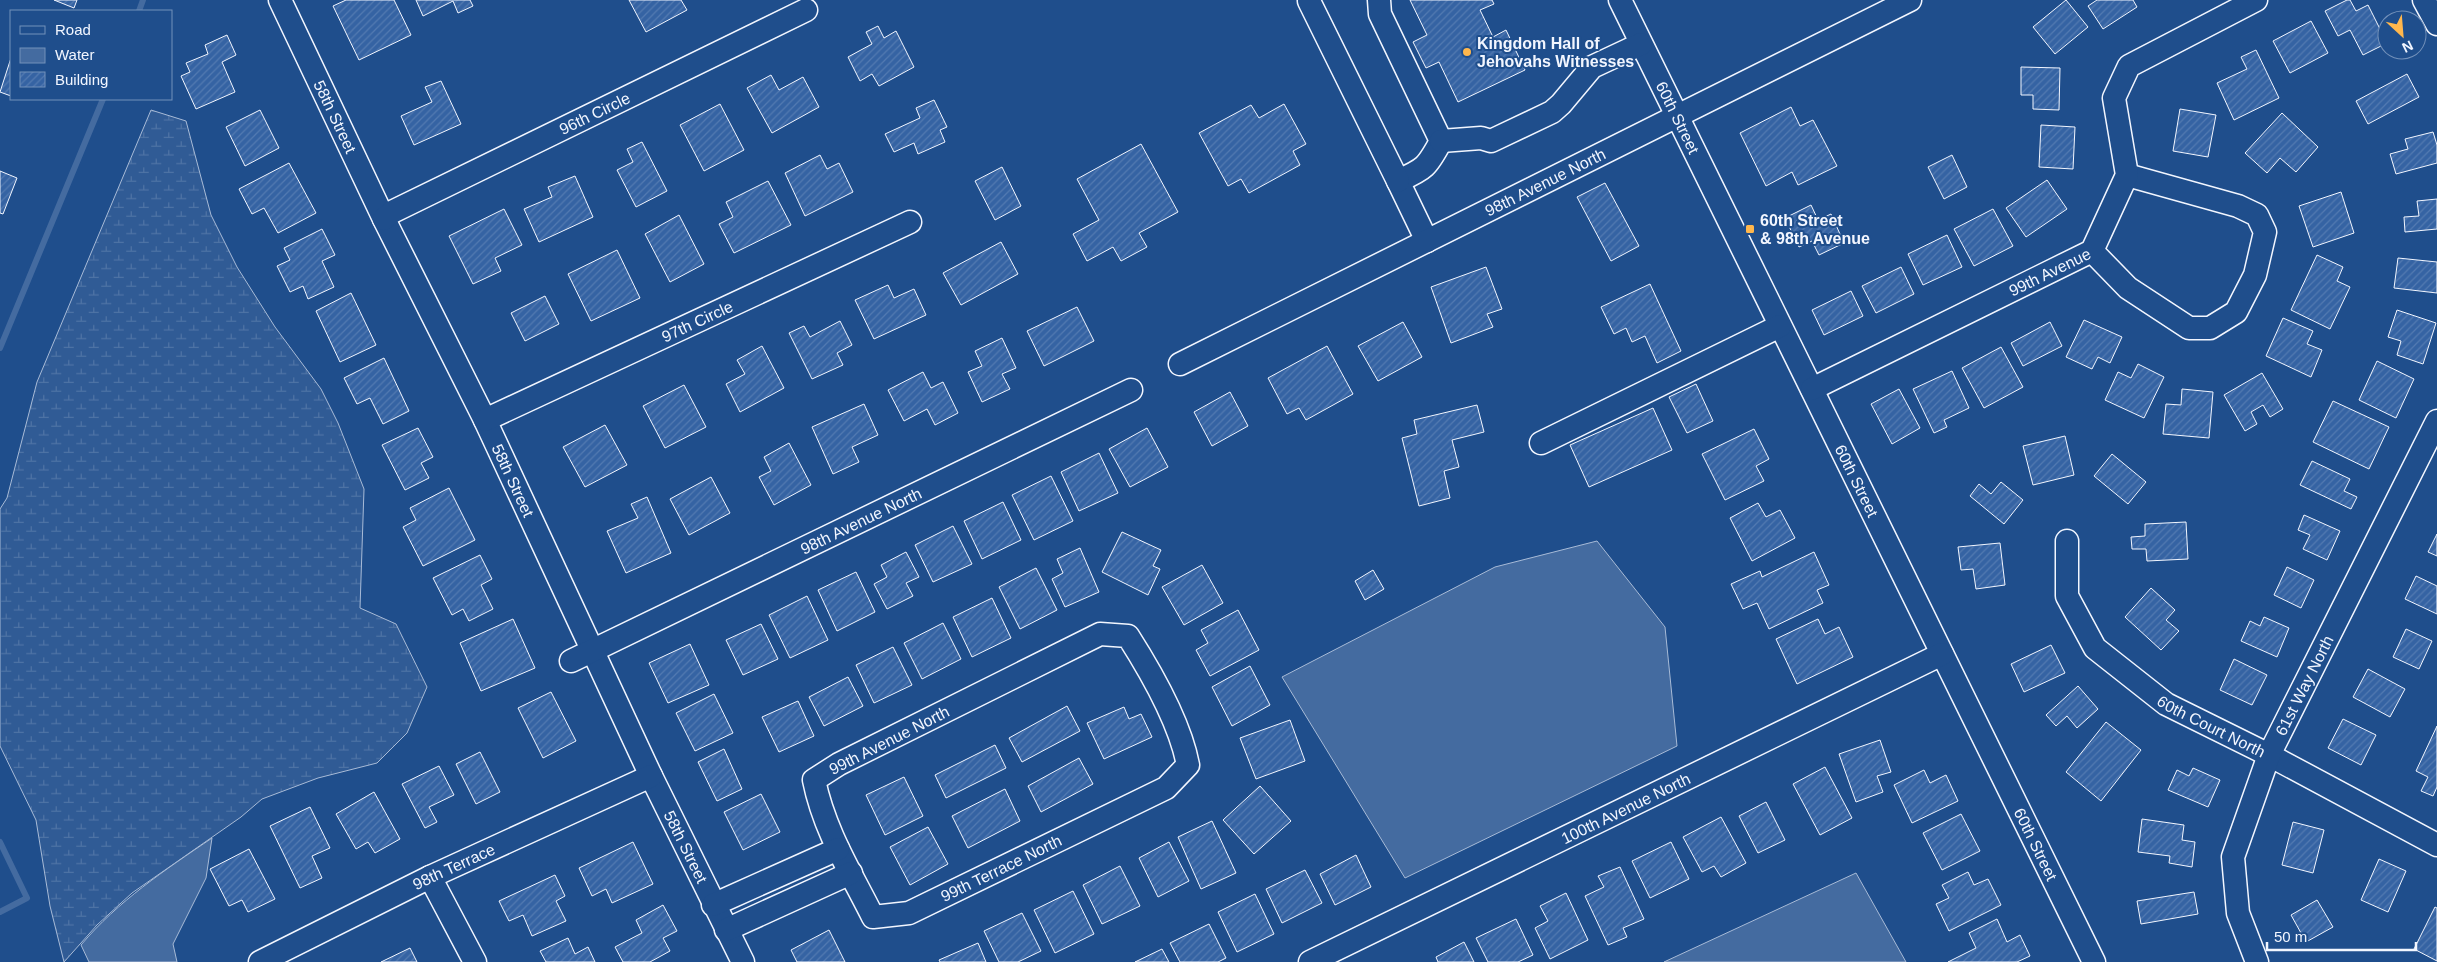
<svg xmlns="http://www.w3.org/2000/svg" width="2437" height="962" font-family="Helvetica,sans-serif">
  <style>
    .wetland { fill: url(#wetland-marsh); stroke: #a8bbd7 }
    .water { fill: #446ba0; stroke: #a8bbd7 }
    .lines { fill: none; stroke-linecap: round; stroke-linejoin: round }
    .stream { stroke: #446ba0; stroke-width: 6 }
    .building { fill: url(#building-hatch); stroke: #f2f6ff }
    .minor-casing { stroke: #f2f6ff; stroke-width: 25 }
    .minor { stroke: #1f4e8c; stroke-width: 22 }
    .poi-dot { fill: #ffb74d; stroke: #1f4e8c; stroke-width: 2 }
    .labels { text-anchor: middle; stroke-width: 4; stroke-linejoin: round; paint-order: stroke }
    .poi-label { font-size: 16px; font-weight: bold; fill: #f2f6ff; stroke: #1f4e8c; text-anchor: start }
    .street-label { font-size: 16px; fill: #f2f6ff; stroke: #1f4e8c }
  </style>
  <defs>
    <pattern id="wetland-marsh" width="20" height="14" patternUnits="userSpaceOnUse" patternTransform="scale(1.25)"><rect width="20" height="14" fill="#305b95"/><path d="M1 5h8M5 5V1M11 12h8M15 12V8" fill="none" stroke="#4e73a5"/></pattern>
    <pattern id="building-hatch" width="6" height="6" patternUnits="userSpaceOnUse" patternTransform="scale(1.25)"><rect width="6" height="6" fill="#3563a3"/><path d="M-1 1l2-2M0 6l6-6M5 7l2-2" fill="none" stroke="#537ab1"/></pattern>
  </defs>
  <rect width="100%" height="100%" fill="#1f4e8c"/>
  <!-- wetland -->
  <path class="wetland" d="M151,110l35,11 25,94 26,52 38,60 46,62 17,34 26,66 -4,119 36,16 31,63 -20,46 -30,30 -59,15 -56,21 -21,18 -109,76 -35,32 -33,37 -14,-56 -14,-86 -36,-74v-237l7,-11 30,-116z"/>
  <!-- water -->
  <g class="water">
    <path d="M1597,541l68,86 12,119 -272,132 -123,-201 213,-110z"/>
    <path d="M212,838l-6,40 -33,66 4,18h-88l-8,-17c37,-44 84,-75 131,-107z"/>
    <path d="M1856,873l50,89h-242z"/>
  </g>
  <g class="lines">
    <!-- stream -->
    <g class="stream">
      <path d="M139,11l4,-11"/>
      <path d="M0,348l103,-249"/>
      <path d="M0,842l27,56 -27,14"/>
    </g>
  </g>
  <!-- building -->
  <g class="building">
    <path d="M54,0h23l-3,8z"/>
    <path d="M346,0h48l17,35 -52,25 -26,-54z"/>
    <path d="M416,0h54l3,6 -15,7 -5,-12 -30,15z"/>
    <path d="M629,0h52l6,10 -41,22z"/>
    <path d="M1410,0h82l2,4 -14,6 13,27 13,-7 19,40 -67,32 -19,-40 -13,6 -13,-26 14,-7z"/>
    <path d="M2066,0l22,27 -33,27 -22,-27z"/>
    <path d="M2097,0h36l4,7 -34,22 -15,-23z"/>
    <path d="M2347,0h3l6,11 12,-6 19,38 -24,12 -13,-25 -12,6 -13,-25z"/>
    <path d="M2311,21l17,32 -38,20 -17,-32z"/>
    <path d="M878,26l6,12 12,-7 18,36 -35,19 -7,-12 -12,7 -12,-24 24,-13 -6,-12z"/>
    <path d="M227,35l9,20 -14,7 13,30 -39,17 -15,-33 9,-4 -4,-9 22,-9 -3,-9z"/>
    <path d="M2256,50l23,48 -45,22 -17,-37 30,-14 -6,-12z"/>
    <path d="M11,58v38l-11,-4z"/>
    <path d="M2021,67l39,1 -1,42 -26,-1v-14h-12z"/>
    <path d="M2407,74l12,23 -51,27 -12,-23z"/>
    <path d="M771,75l8,15 24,-13 16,30 -47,26 -25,-45z"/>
    <path d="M441,81l20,43 -47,21 -13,-29 31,-14 -7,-15z"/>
    <path d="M934,100l13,27 -7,3 5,12 -27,12 -4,-11 -20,9 -9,-18 35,-16 -4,-10z"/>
    <path d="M720,104l24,46 -40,21 -24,-46z"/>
    <path d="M1284,104l22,40 -13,7 7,14 -51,28 -8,-14 -13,7 -29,-53 52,-28 8,13z"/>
    <path d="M1791,107l9,19 13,-6 24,46 -39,19 -6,-13 -26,14 -26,-53z"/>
    <path d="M2180,109l36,6 -8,42 -35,-6z"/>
    <path d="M260,110l19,38 -34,18 -19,-39z"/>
    <path d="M2282,113l36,34 -22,25 -16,-14 -13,15 -22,-20z"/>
    <path d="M2041,125l34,2 -2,42 -34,-2z"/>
    <path d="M2433,132l4,13v18l-41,11 -6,-20 18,-5 -3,-10z"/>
    <path d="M642,142l25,49 -31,16 -19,-37 16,-8 -6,-13z"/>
    <path d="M1141,144l37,68 -39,21 8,14 -26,14 -8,-14 -26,14 -14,-27 26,-14 -22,-41z"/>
    <path d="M820,155l7,14 12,-6 14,29 -48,24 -20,-43z"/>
    <path d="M1952,155l15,32 -23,12 -16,-32z"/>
    <path d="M289,163l27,50 -38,20 -14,-25 -12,6 -13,-25z"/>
    <path d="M1002,167l19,39 -26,14 -20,-39z"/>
    <path d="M0,171l17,7 -14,36 -3,-1z"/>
    <path d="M575,176l18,41 -54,25 -15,-33 28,-12 -4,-10z"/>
    <path d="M2047,180l20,29 -41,28 -20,-29z"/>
    <path d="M768,181l23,44 -57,28 -15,-29 14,-7 -7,-15z"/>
    <path d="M1605,183l34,63 -28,15 -34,-64z"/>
    <path d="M2341,192l13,41 -41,14 -14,-41z"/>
    <path d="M2437,199v30l-32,3 -1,-15 15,-1 -2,-15z"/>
    <path d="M1811,205l7,15 13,-6 13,29 -25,12 -7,-14 -13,6 -14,-29z"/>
    <path d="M504,209l18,36 -27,13 6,13 -28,13 -24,-48z"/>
    <path d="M1993,209l20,37 -39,20 -20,-37z"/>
    <path d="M679,215l25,49 -34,18 -25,-48z"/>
    <path d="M322,229l13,26 -13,6 12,26 -26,12 -5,-13 -13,6 -13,-26 13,-6 -6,-12z"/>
    <path d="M1947,235l15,32 -39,18 -15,-31z"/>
    <path d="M1001,242l17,32 -57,31 -18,-32z"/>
    <path d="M617,250l23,48 -49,23 -23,-47z"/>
    <path d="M2317,255l26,12 -6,14 13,6 -20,42 -39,-19z"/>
    <path d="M2398,258l39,4v31l-43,-5z"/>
    <path d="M1486,267l16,42 -15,5 6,13 -42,16 -20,-56z"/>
    <path d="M1901,267l13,27 -38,19 -14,-27z"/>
    <path d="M1650,284l31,67 -24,12 -12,-27 -13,6 -6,-14 -12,6 -13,-27z"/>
    <path d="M888,285l6,13 20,-9 12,26 -52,24 -19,-39z"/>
    <path d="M1851,291l12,25 -39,19 -12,-25z"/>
    <path d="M351,293l25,52 -36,17 -24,-51z"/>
    <path d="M545,296l14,28 -34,17 -14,-28z"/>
    <path d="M1077,307l17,34 -50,25 -17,-35z"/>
    <path d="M2397,310l39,13 -13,41 -26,-9 4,-14 -13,-4z"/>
    <path d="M2283,318l30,13 -6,13 15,6 -11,27 -45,-21z"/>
    <path d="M2084,320l38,17 -12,26 -12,-6 -6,12 -26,-12z"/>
    <path d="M840,321l12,24 -15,8 6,12 -31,14 -23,-46 15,-7 6,11z"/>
    <path d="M1403,322l19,35 -44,24 -20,-35z"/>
    <path d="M2050,322l12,24 -39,20 -12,-23z"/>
    <path d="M1002,338l14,30 -14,6 8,15 -28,13 -14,-30 14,-6 -7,-15z"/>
    <path d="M762,346l22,42 -44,24 -14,-28 19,-10 -8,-14z"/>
    <path d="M1327,346l26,48 -47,26 -7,-12 -12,6 -19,-36z"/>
    <path d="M2001,347l22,40 -39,21 -22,-40z"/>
    <path d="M384,358l25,53 -26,13 -13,-26 -13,6 -13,-26z"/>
    <path d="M2377,361l37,18 -18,39 -37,-18z"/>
    <path d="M2138,364l26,13 -20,41 -39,-18 13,-28 13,6z"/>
    <path d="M1952,371l17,37 -25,12 3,7 -13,6 -21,-44z"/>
    <path d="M923,372l8,16 12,-6 15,31 -23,12 -8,-16 -23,12 -16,-31z"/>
    <path d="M2262,373l21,36 -13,8 -7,-12 -12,7 6,12 -12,7 -21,-36z"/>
    <path d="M1696,384l17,37 -26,12 -18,-36z"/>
    <path d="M684,385l22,42 -41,21 -22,-42z"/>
    <path d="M1899,389l21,39 -28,16 -21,-40z"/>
    <path d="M2182,389l31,3 -4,46 -46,-4 3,-30 15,1z"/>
    <path d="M1230,392l18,34 -36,20 -18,-34z"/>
    <path d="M2333,401l56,26 -20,42 -56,-27z"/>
    <path d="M864,404l14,31 -26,12 7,15 -26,12 -21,-47z"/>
    <path d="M1477,405l7,27 -32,8 7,27 -15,4 6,27 -31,8 -17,-68 15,-4 -3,-14z"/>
    <path d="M1653,408l19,42 -83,37 -19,-42z"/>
    <path d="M605,425l22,40 -42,22 -22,-40z"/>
    <path d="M418,428l15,29 -12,6 8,15 -24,12 -23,-45z"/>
    <path d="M1147,428l21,39 -38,20 -21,-38z"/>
    <path d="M1754,429l15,30 -13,7 8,15 -39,19 -23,-46z"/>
    <path d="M2065,436l9,39 -41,10 -10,-39z"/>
    <path d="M789,443l22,42 -37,20 -15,-28 12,-6 -7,-14z"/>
    <path d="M1099,453l19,40 -39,18 -18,-39z"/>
    <path d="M2112,454l34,28 -18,22 -34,-28z"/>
    <path d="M2312,461l38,18 -6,12 13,6 -6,12 -51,-24z"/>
    <path d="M1051,476l22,45 -39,19 -22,-45z"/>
    <path d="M711,477l19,36 -41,22 -19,-36z"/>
    <path d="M2001,482l22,18 -19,24 -34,-28 9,-12 12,10z"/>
    <path d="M449,488l26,52 -52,26 -20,-39 13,-7 -6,-12z"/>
    <path d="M647,497l24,56 -45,20 -19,-42 31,-13 -7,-14z"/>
    <path d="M1003,502l18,38 -39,19 -18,-38z"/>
    <path d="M1758,503l8,14 14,-7 15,28 -43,23 -22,-43z"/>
    <path d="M2304,515l36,16 -13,29 -24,-11 7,-14 -12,-5z"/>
    <path d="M2186,522l2,37 -41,2 -1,-12h-14l-1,-12 14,-1v-12z"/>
    <path d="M953,526l19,38 -39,18 -18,-37z"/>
    <path d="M1122,532l39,18 -8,16 7,3 -12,26 -46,-23z"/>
    <path d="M2437,534v22l-9,-4z"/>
    <path d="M2000,543l5,42 -29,4 -3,-20 -12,1 -3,-23z"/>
    <path d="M1080,548l19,44 -34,15 -13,-28 11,-6 -6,-14z"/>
    <path d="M906,552l13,25 -13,6 7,13 -26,13 -13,-25 13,-7 -6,-12z"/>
    <path d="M1814,552l15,33 -12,5 6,13 -54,26 -12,-26 -14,6 -12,-25 29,-13 2,6z"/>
    <path d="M480,555l12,24 -11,6 12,24 -24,12 -6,-12 -11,6 -19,-37z"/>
    <path d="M1202,565l21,38 -39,22 -22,-38z"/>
    <path d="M2287,567l27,13 -13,28 -27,-13z"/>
    <path d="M1036,568l21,42 -37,19 -21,-42z"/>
    <path d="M1373,570l11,19 -19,11 -10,-19z"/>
    <path d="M856,572l19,40 -38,19 -19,-41z"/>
    <path d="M2416,576l21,10v28l-32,-15z"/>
    <path d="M2151,588l24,22 -9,10 13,11 -18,19 -36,-33z"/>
    <path d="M807,596l21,44 -38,18 -21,-43z"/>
    <path d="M992,598l19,40 -39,19 -19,-40z"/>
    <path d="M1238,610l21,40 -49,26 -14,-26 12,-7 -7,-13z"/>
    <path d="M2264,617l25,11 -12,29 -36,-16 9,-20 10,5z"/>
    <path d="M513,619l22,49 -54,23 -21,-48z"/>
    <path d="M1818,619l7,15 14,-7 14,30 -56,27 -21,-45z"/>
    <path d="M943,623l18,36 -39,20 -18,-36z"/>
    <path d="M761,624l17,35 -35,16 -17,-35z"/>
    <path d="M2406,629l26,12 -13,28 -26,-12z"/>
    <path d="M690,644l19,41 -41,18 -19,-40z"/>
    <path d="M2051,645l14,28 -41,19 -13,-28z"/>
    <path d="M893,647l19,38 -38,18 -18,-38z"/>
    <path d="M2234,659l33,16 -15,30 -32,-15z"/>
    <path d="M1250,666l20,39 -38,21 -20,-39z"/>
    <path d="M2368,669l37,20 -15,28 -37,-20z"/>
    <path d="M848,677l15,29 -39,20 -15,-29z"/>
    <path d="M2078,686l20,23 -21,19 -10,-12 -11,10 -10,-11z"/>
    <path d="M551,692l25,49 -33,17 -25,-50z"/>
    <path d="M714,694l19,39 -38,18 -19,-38z"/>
    <path d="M798,701l16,35 -35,16 -17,-35z"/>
    <path d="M1067,706l13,25 -58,31 -13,-24z"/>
    <path d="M1124,707l5,12 12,-5 11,23 -48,22 -17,-36z"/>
    <path d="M2343,719l33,16 -15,30 -33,-17z"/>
    <path d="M1290,720l15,41 -49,18 -16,-41z"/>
    <path d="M2106,722l35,28 -40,51 -35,-29z"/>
    <path d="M2437,726v61l-4,9 -12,-5 7,-14 -12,-6z"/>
    <path d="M1880,740l11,32 -14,4 6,16 -27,10 -17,-48z"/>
    <path d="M995,745l11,23 -60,30 -11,-23z"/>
    <path d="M724,749l18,40 -25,12 -19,-39z"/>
    <path d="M480,752l20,40 -24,12 -20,-40z"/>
    <path d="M1079,758l14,26 -52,28 -13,-26z"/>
    <path d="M439,766l15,29 -25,12 8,15 -12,6 -23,-44z"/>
    <path d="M1825,767l27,51 -32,17 -27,-51z"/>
    <path d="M2193,768l27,12 -12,27 -40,-17 9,-20 12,6z"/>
    <path d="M1924,770l6,13 16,-8 12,26 -46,22 -18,-38z"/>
    <path d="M904,777l19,39 -38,19 -19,-40z"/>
    <path d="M1260,786l31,35 -37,33 -31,-34z"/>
    <path d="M1005,789l15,32 -52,27 -16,-32z"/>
    <path d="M374,792l26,47 -25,14 -7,-11 -12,7 -20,-35z"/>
    <path d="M761,794l19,38 -37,18 -19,-38z"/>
    <path d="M1766,802l19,38 -27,13 -19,-37z"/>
    <path d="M310,807l20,41 -18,8 10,22 -22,10 -30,-62z"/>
    <path d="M1961,814l19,37 -38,19 -19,-37z"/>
    <path d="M1721,817l25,46 -25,14 -7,-11 -12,6 -19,-35z"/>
    <path d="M2142,819l42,6 -2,15 13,2 -3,25 -23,-4 1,-7 -32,-4z"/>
    <path d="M1212,821l24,52 -35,16 -23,-52z"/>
    <path d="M2293,822l31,8 -11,43 -31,-8z"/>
    <path d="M928,827l20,37 -38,21 -20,-38z"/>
    <path d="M633,842l20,42 -41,19 -6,-14 -14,7 -13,-28z"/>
    <path d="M1169,842l20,39 -31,16 -19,-39z"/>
    <path d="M1671,842l18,37 -39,19 -18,-37z"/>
    <path d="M249,849l26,50 -27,13 -6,-12 -13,6 -19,-37z"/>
    <path d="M1356,855l15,32 -36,18 -15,-31z"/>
    <path d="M2379,859l27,12 -18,41 -27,-12z"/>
    <path d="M1120,866l20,40 -38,18 -19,-39z"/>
    <path d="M1620,867l24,52 -21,9 4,9 -19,8 -23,-49 19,-9 -6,-11z"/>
    <path d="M1305,870l17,33 -40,20 -16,-34z"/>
    <path d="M1968,872l6,13 14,-6 13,26 -52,26 -13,-27 13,-6 -7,-13z"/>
    <path d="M555,875l10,21 -9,5 10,20 -34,15 -9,-21 -14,6 -10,-20z"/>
    <path d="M1073,891l21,43 -39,19 -21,-43z"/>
    <path d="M2194,892l4,22 -57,10 -4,-23z"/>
    <path d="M1566,893l22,47 -38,19 -15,-31 13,-7 -8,-15z"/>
    <path d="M1255,894l19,40 -37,18 -19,-40z"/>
    <path d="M2317,900l16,27 -27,15 -15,-27z"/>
    <path d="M663,905l14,26 -14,7 7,13 -20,11h-27l-8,-15 27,-14 -6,-13z"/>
    <path d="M2435,907l2,1v53l-23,-12z"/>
    <path d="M1022,913l19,38 -23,11h-19l-15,-31z"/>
    <path d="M1516,919l17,36 -15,7h-30l-12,-24z"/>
    <path d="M1997,919l10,23 13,-7 10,21 -13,6h-69l28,-14 -7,-15z"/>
    <path d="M1209,924l17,34 -8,4h-38l-10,-19z"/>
    <path d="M829,930l16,32h-48l-6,-12z"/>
    <path d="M568,938l7,16 13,-7 7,15h-49l-6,-11z"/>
    <path d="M1464,942l10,20h-36l-2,-5z"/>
    <path d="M978,943l8,19h-46l-1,-2z"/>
    <path d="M410,948l7,14h-36z"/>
    <path d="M1162,949l7,13h-34z"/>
  </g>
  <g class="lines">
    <defs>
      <g id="minor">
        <path id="s1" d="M280,0l104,219 101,201 166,356 92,186"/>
        <path d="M1379,0l1,14 61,127c-14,26 -16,28 -43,40l29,60"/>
        <path id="s2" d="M1620,0l474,962"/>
        <path d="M2424,0l13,24"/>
        <path d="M1309,1l89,180"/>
        <path d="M1441,141l40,-3 10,3 61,-29 9,-8 31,-37 49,-23"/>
        <path id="s3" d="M384,219l8,-7 414,-202"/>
        <path d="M2092,251l36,37 61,40h21l26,-16 19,-37 10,-43 -8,-17 -19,-9 -111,-31"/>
        <path id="s4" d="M1180,364l730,-364"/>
        <path id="s5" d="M1812,389l280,-138 35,-76 -13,-77 15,-32 127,-66"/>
        <path id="s6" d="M485,420l425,-198"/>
        <path d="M1541,443l239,-117"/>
        <path id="s7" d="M2067,541v55l28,52 71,56 103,51 168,90"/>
        <path d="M1100,634l28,2c23,36 52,87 60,129l-22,23 -257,125 -36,4c-22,-44 -49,-87 -59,-137l25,-16z"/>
        <path id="s8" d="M571,661l560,-271"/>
        <path d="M430,877l45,85"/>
        <path d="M713,905l125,-56"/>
        <path d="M726,930l125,-57"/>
        <path id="s9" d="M260,962l170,-85 221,-101"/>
        <path id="s10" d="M1310,962l632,-308"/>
        <path id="s11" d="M2257,962l-19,-49 -5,-56 36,-102 168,-334"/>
      </g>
    </defs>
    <!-- minor casing -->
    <use href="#minor" class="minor-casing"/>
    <!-- minor -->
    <use href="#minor" class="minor"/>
  </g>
  <!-- markers -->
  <g class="poi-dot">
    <circle cx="1467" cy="52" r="5"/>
    <rect x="1745" y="224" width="10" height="10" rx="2.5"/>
  </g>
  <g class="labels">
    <!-- poi labels -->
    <g class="poi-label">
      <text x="1477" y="49">Kingdom Hall of<tspan x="1477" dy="18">Jehovahs Witnesses</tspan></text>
      <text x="1760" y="226">60th Street<tspan x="1760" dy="18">&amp; 98th Avenue</tspan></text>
    </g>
    <!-- street labels -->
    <g class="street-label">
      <text dy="6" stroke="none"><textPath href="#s3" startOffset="236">96th Circle</textPath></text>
      <text dy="6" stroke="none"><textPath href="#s1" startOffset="129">58th Street</textPath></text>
      <text dy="6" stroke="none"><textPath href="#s2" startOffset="131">60th Street</textPath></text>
      <text dy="6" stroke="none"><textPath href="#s4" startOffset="408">98th Avenue North</textPath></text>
      <text dy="6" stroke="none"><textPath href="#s5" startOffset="265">99th Avenue</textPath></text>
      <text dy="6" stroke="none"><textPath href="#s6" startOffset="234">97th Circle</textPath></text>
      <text dy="6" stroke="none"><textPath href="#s1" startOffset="534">58th Street</textPath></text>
      <text dy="6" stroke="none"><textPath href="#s2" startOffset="536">60th Street</textPath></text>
      <text dy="6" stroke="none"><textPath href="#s8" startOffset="322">98th Avenue North</textPath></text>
      <text dy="6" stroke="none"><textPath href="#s11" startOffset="295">61st Way North</textPath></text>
      <text dy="6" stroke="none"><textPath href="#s7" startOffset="255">60th Court North</textPath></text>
      <text transform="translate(889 740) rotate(-27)" y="6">99th Avenue North</text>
      <text dy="6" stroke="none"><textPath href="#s10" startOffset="351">100th Avenue North</textPath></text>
      <text dy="6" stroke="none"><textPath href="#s2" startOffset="941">60th Street</textPath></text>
      <text dy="6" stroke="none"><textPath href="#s1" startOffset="939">58th Street</textPath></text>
      <text dy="6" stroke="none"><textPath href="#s9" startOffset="216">98th Terrace</textPath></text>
      <text transform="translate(1001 868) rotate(-26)" y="6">99th Terrace North</text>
    </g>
  </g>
  <!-- legend -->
  <rect x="10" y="10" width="162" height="90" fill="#1f4e8c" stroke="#7391ba"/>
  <rect x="20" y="26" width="25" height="8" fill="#1f4e8c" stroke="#7391ba"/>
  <text x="55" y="35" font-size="15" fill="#f2f6ff">Road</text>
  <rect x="20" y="48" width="25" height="15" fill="#446ba0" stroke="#7391ba"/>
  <text x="55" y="60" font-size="15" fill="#f2f6ff">Water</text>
  <rect x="20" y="72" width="25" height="15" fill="url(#building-hatch)" stroke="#7391ba"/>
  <text x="55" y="85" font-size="15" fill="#f2f6ff">Building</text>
  <!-- north arrow -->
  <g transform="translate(2402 35) rotate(154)"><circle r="24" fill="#1f4e8c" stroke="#7391ba"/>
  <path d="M0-4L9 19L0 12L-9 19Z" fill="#ffb74d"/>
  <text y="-8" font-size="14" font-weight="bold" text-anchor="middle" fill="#f2f6ff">N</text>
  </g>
  <!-- scale -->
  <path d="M2267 942v8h149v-8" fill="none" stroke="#f2f6ff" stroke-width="2.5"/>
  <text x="2274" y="942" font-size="15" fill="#f2f6ff" stroke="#1f4e8c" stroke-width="4" paint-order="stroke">50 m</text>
</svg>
